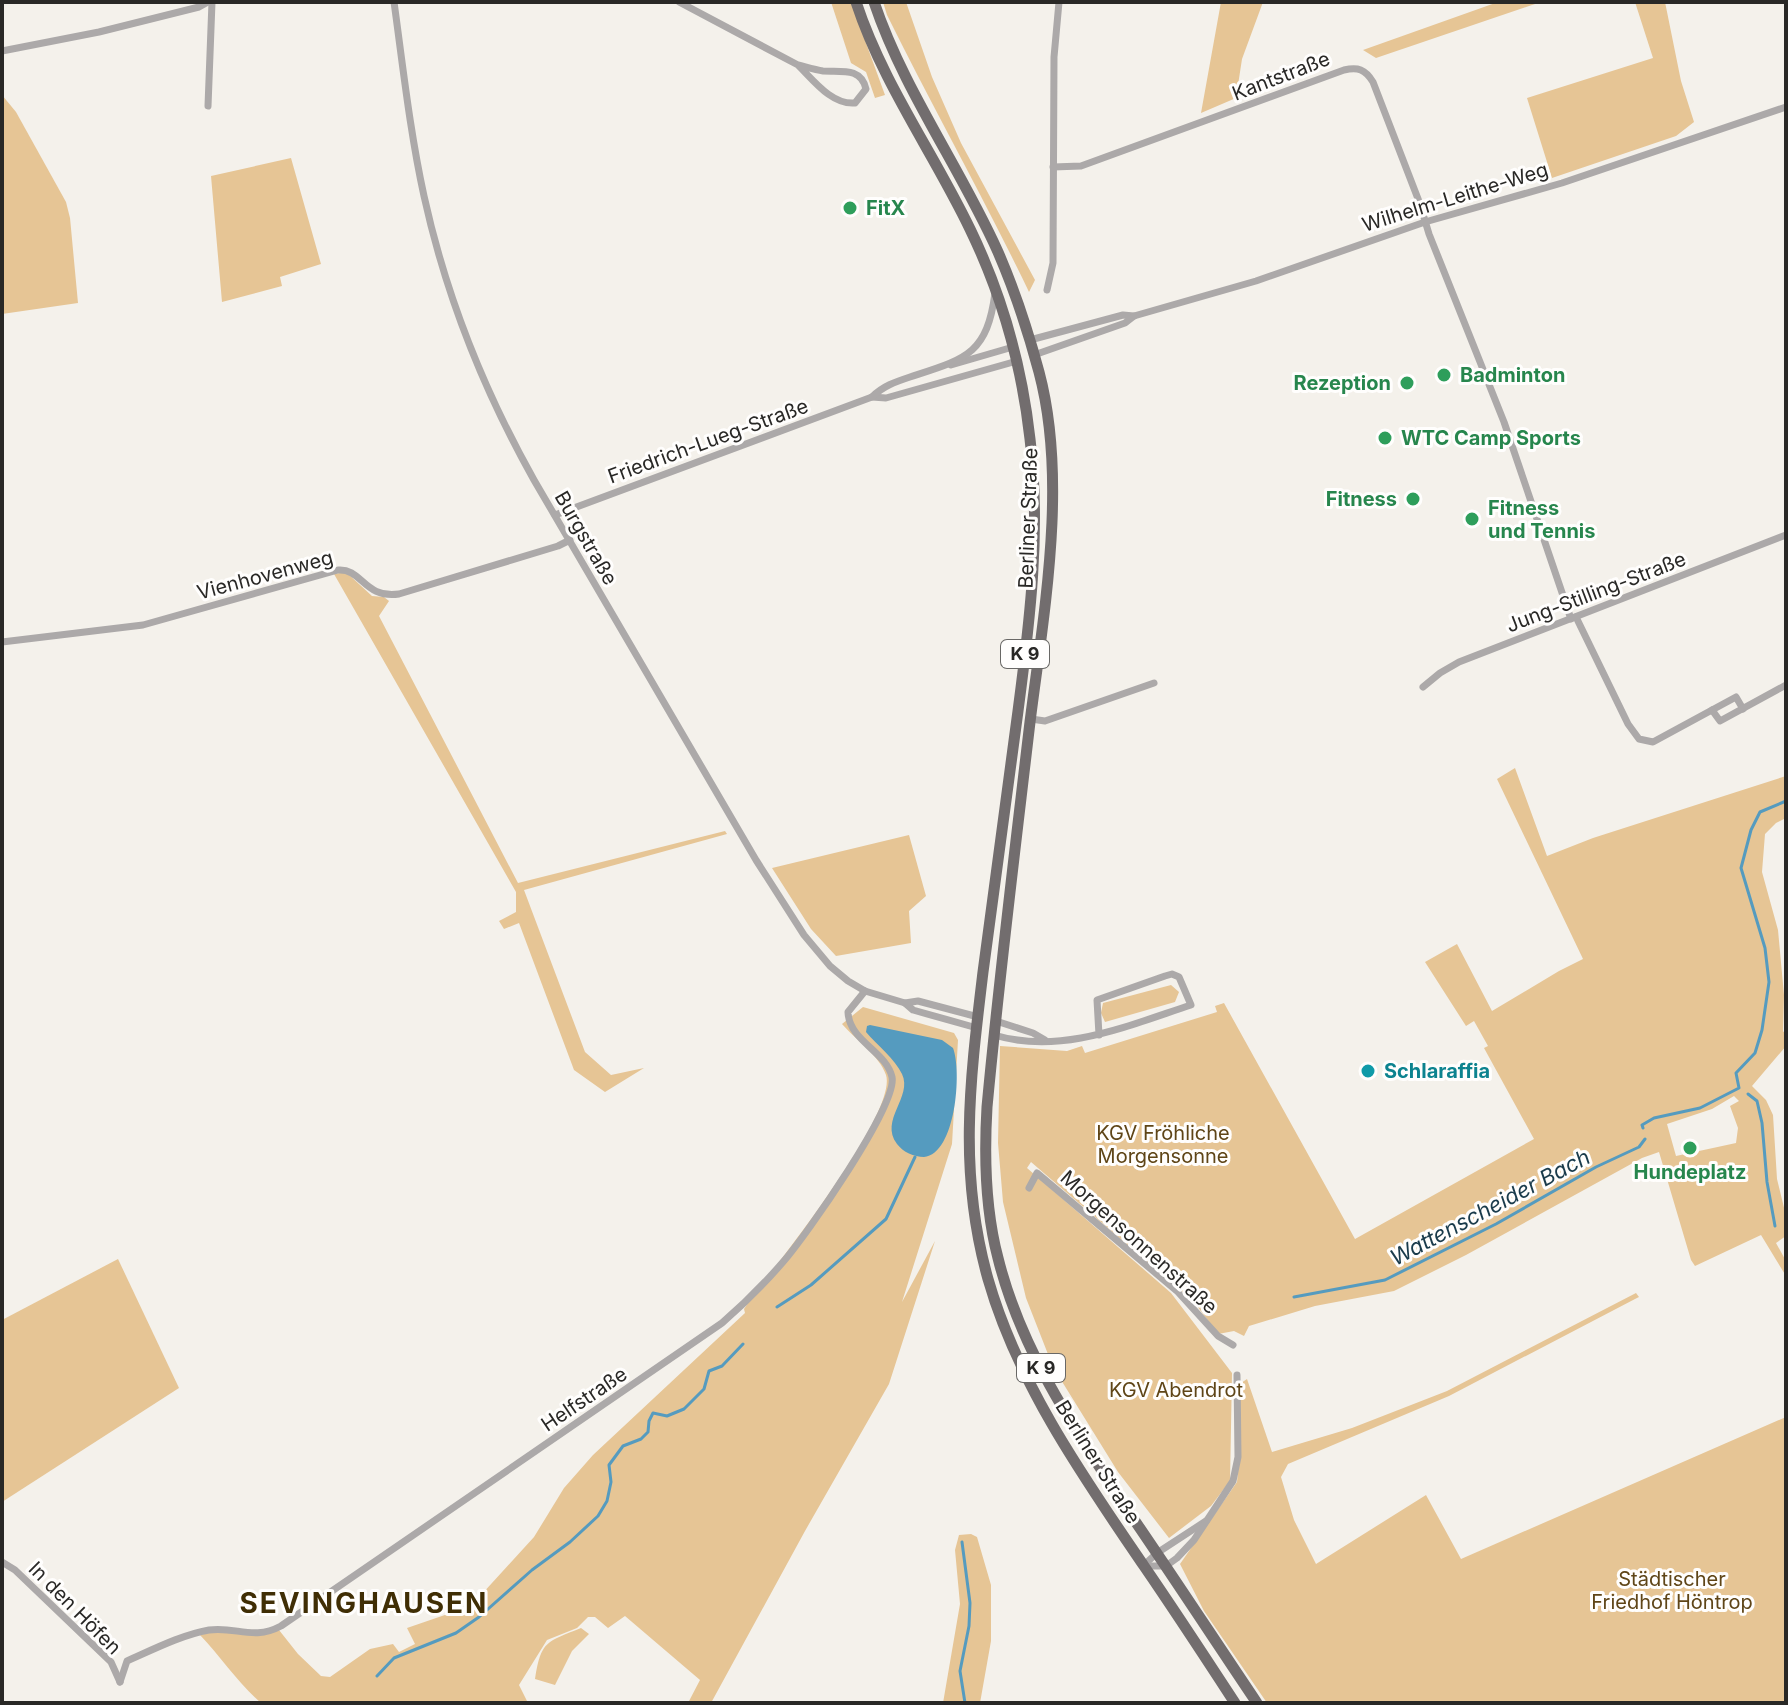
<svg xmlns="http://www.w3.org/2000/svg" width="1788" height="1705" font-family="Inter,sans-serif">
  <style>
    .green { fill: #e6c595; fill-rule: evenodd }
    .water { fill: #559bbf }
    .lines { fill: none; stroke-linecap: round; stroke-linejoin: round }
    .stream { stroke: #559bbf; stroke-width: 3 }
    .street { stroke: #aca9a9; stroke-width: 7 }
    .primary { stroke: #726d6e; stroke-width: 11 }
    .leisure-dot { fill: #2e9e5b; stroke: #fffefd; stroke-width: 3 }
    .culture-dot { fill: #0f9aa8; stroke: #fffefd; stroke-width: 3 }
    .labels { text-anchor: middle; stroke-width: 6; stroke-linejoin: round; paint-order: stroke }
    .shield { fill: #fffefd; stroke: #696866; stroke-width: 2 }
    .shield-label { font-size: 18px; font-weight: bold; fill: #292826 }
    .street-label { font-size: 20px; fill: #292826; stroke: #fffefd }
    .leisure-label { font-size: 20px; font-weight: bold; fill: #27864d; stroke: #fffefd; text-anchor: start }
    .culture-label { font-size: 20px; font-weight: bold; fill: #0d838f; stroke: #fffefd; text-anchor: start }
    .park-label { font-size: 20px; fill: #5f4517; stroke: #fffefd }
    .water-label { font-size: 22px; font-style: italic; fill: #1a3b4b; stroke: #fffefd }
    .district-label { font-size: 28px; font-weight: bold; letter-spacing: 2px; fill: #402e05; stroke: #fffefd }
  </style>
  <rect width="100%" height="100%" fill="#f4f1eb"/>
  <!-- green -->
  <g class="green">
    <path d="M831,2h20l34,93 -10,3 -9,-26 -15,-9z"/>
    <path d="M883,2h23l26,75 29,66 74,137 -6,12c-45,-94 -96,-184 -142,-277z"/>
    <path d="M1221,2h42l-21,57 -6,39 -35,15z"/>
    <path d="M1498,2h43l-165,56 -13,-8z"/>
    <path d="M1635,2h30l16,79 13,41 -18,14 -124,42 -25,-80 126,-40z"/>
    <path d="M2,95l14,17 50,90 4,16 8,85 -76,11z"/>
    <path d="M291,158l30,106 -41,13 2,9 -60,16 -11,-126z"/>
    <path d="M346,572l26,24 12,1 5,4 -10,15 139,267 207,-52 2,3 -203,56 61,162 26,23 33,-7 -39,24 -31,-22 -55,-147 -15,6 -5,-8 17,-9v-20l-182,-318z"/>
    <path d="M1515,768l32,88 46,-18 193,-62v42l-10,5 -11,11 -3,38 16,58 6,65 -1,37 3,-2v16l-34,40 14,14 7,15 4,64 9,37v20l-10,7 10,18v15l-25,-41 -66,31 -4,-6 -32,-108 -17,6 -176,97 -72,36 -79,15 -66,20 -5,10 -10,-5 -16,3 -24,-32 -163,-140 -4,6 144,125 61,80 -2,108 -19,25 -42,32 -51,-66 -65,-105 -27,-69 -23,-96 -5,-59 2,-97 67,5 15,-5 3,7 132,-41 -2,-6 9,-3 131,236 179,-100 -50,-91 4,-2 -14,-25 -8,5 -41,-64 32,-18 35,67 67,-40 24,-12 -86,-180zM1734,1096l5,5 -9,5 8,22 -2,15 -60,13 -9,-32 45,-15z"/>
    <path d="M909,835l17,61 -17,15 2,32 -75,13 -25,-27 -39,-61z"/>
    <path d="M1171,985l8,7 -4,10 -70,20 -4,-9 2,-10z"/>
    <path d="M863,1007l91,26 4,7 -6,104 -50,158 33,-61 -46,143 -84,147 -94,172h-23l12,-23 -75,-64 -17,12 -13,-11h-7l-11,11 -30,12 -28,45 9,18h-267c-23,-20 -40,-46 -61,-68 26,-8 52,5 79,-5l19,24 23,22 9,1 40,-28 23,-5 6,8 16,-8 -8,-16 64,-22 63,-69 30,-49 29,-33 152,-142 -1,-4 6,-9c27,-35 148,-187 136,-225 -6,-19 -31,-36 -44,-51z"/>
    <path d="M118,1259l61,129 -177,114v-182z"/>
    <path d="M1636,1293l3,4 -4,2 -186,97 -161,68 -7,13 13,43 22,44 110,-69 35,64 325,-142v286h-519l-63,-92 -24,-47 57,-82 3,-31 -2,-66 9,-6 25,73 80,-24 95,-37z"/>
    <path d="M971,1534l6,3 14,48v56l-11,62h-37l17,-99 -5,-54 4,-15z"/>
    <path d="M581,1628l8,6 -17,17 -17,34 -20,-6c6,-39 12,-37 46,-51z"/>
  </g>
  <!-- water -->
  <path class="water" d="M870,1025l72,15 11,8c9,23 3,106 -29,109 -10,0 -21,-5 -27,-13 -18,-24 16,-47 5,-70 -7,-15 -25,-29 -36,-42l1,-6z"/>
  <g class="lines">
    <!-- stream -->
    <g class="stream">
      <path d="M1748,1094l9,7 5,22 5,59 8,44"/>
      <path d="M1643,1128l-1,-3 12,-7 46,-10 39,-20 -3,-15 19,-20 7,-23 7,-48 -4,-34 -24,-80 10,-38 9,-18 26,-11"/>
      <path d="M1294,1297l91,-17 111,-56 100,-57 43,-20 6,-8"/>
      <path d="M777,1307l34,-22 75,-66 29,-62"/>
      <path d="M962,1542l8,61 -1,23 -9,45 5,32"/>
      <path d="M377,1676l17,-18 62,-25 23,-16 53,-47 38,-28 28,-26 9,-15 4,-19 -2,-17 14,-19 18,-7 7,-7 1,-11 4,-8 14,3 17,-7 20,-20 5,-18 13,-5 21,-22"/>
    </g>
    <!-- street -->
    <g class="street">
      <path d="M394,2c9,65 16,130 30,194 22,100 60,195 110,284l222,380 48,75 26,31 18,15 17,10 40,12 8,7 64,18"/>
      <path d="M679,2l119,63c8,2 17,5 25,6 18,1 38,-4 43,18l-11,14c-23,2 -41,-22 -57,-38"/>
      <path d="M2,51l97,-19 100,-25 9,-5"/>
      <path d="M208,106l4,-104"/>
      <path d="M1053,167l28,-1 263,-96c14,-3 21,-1 29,12l47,122 9,30 75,188 67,197"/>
      <path d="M1047,290l6,-27 1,-206 5,-55"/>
      <path d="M1030,340l93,-25 11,1"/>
      <path d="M1034,355l91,-32 9,-7 122,-35 169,-59 137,-39 224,-76"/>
      <path d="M951,365l62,-18"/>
      <path d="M872,397l14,1 131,-37"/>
      <path d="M555,515l317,-118c11,-11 23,-15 38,-20 55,-18 77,-22 85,-84"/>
      <path d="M1576,617l52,107 11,15 14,3 83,-45 7,12"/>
      <path d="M2,642l141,-17 195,-55c24,-2 26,29 61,24l159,-48 12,-6"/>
      <path d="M1423,687l17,-14 19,-11 327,-127"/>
      <path d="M1712,710l8,11 66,-36"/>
      <path d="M1031,719l14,2 109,-38"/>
      <path d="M905,1003l13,-2 60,16"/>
      <path d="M996,1021l37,12 12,7"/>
      <path d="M994,1035c67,20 133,-9 197,-30l-12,-28 -7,-3 -7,2 -68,24 2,35"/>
      <path d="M1029,1188l8,-15 140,118 41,45 15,9"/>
      <path d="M2,1562l13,8 96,92 9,20"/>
      <path d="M1144,1565l13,-12 49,-32"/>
      <path d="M1144,1566h22l11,-8 17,-18 39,-59 5,-24 -1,-82"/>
      <path d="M120,1682l7,-21c25,-11 54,-26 82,-31 27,-4 44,11 72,-4l441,-303c22,-19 42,-39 61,-61 22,-25 115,-157 109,-185 -6,-26 -43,-36 -44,-65l17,-21"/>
    </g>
    <!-- primary -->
    <g class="primary">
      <path d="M856,2c27,82 77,150 114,227 32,66 52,138 60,210 11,91 0,181 -12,272 -11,87 -24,174 -35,261 -13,108 -25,201 5,307 30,105 96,199 156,287 31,45 61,91 91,137"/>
      <path d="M874,2c30,89 86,165 124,250 17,39 30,79 41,120 29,109 5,239 -9,350 -15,128 -31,256 -43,385 -3,51 -2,102 11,151 24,97 83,181 137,263 41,60 81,121 122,182"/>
    </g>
  </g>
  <!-- markers -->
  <g class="leisure-dot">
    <circle cx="850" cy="208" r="8"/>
    <circle cx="1444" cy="375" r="8"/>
    <circle cx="1407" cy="383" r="8"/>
    <circle cx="1385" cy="438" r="8"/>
    <circle cx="1413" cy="499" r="8"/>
    <circle cx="1472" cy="519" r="8"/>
    <circle cx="1690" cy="1148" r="8"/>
  </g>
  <circle class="culture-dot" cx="1368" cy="1071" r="8"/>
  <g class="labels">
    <!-- shield labels -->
    <g class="shield">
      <rect x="1001" y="640" width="48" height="28" rx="6"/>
      <rect x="1017" y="1354" width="48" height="28" rx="6"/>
    </g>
    <g class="shield-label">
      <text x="1025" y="660">K 9</text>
      <text x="1041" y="1374">K 9</text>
    </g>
    <!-- street labels -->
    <g class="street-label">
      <text transform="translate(1281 76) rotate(-21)" y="7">Kantstraße</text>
      <text transform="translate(1455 197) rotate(-17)" y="7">Wilhelm-Leithe-Weg</text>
      <text transform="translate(708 441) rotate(-20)" y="7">Friedrich-Lueg-Straße</text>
      <text transform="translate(1028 518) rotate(-88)" y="7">Berliner Straße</text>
      <text transform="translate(586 538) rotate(60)" y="7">Burgstraße</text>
      <text transform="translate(265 575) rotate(-15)" y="7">Vienhovenweg</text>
      <text transform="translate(1596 592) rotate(-21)" y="7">Jung-Stilling-Straße</text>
      <text transform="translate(1139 1242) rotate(42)" y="7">Morgensonnenstraße</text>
      <text transform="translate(584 1399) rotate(-34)" y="7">Helfstraße</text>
      <text transform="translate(1098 1462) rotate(58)" y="7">Berliner Straße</text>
      <text transform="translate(75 1608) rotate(45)" y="7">In den Höfen</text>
    </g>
    <!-- leisure labels -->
    <g class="leisure-label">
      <text x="866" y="215">FitX</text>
      <text x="1460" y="382">Badminton</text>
      <text x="1391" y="390" text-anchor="end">Rezeption</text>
      <text x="1401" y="445">WTC Camp Sports</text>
      <text x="1397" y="506" text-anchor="end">Fitness</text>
      <text x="1488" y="515">Fitness<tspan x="1488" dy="23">und Tennis</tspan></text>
      <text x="1690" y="1179" text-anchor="middle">Hundeplatz</text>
    </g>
    <!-- culture labels -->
    <g class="culture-label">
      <text x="1384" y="1078">Schlaraffia</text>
    </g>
    <!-- park labels -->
    <g class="park-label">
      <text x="1163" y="1140">KGV Fröhliche<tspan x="1163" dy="23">Morgensonne</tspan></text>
      <text x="1176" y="1397">KGV Abendrot</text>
      <text x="1672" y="1586">Städtischer<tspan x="1672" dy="23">Friedhof Höntrop</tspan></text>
    </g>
    <!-- water labels -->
    <g class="water-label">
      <text transform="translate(1490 1207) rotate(-28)" y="8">Wattenscheider Bach</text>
    </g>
    <!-- district labels -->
    <g class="district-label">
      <text x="364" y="1613">SEVINGHAUSEN</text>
    </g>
  </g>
  <!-- border -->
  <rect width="1788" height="1705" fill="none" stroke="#292826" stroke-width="8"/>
</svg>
